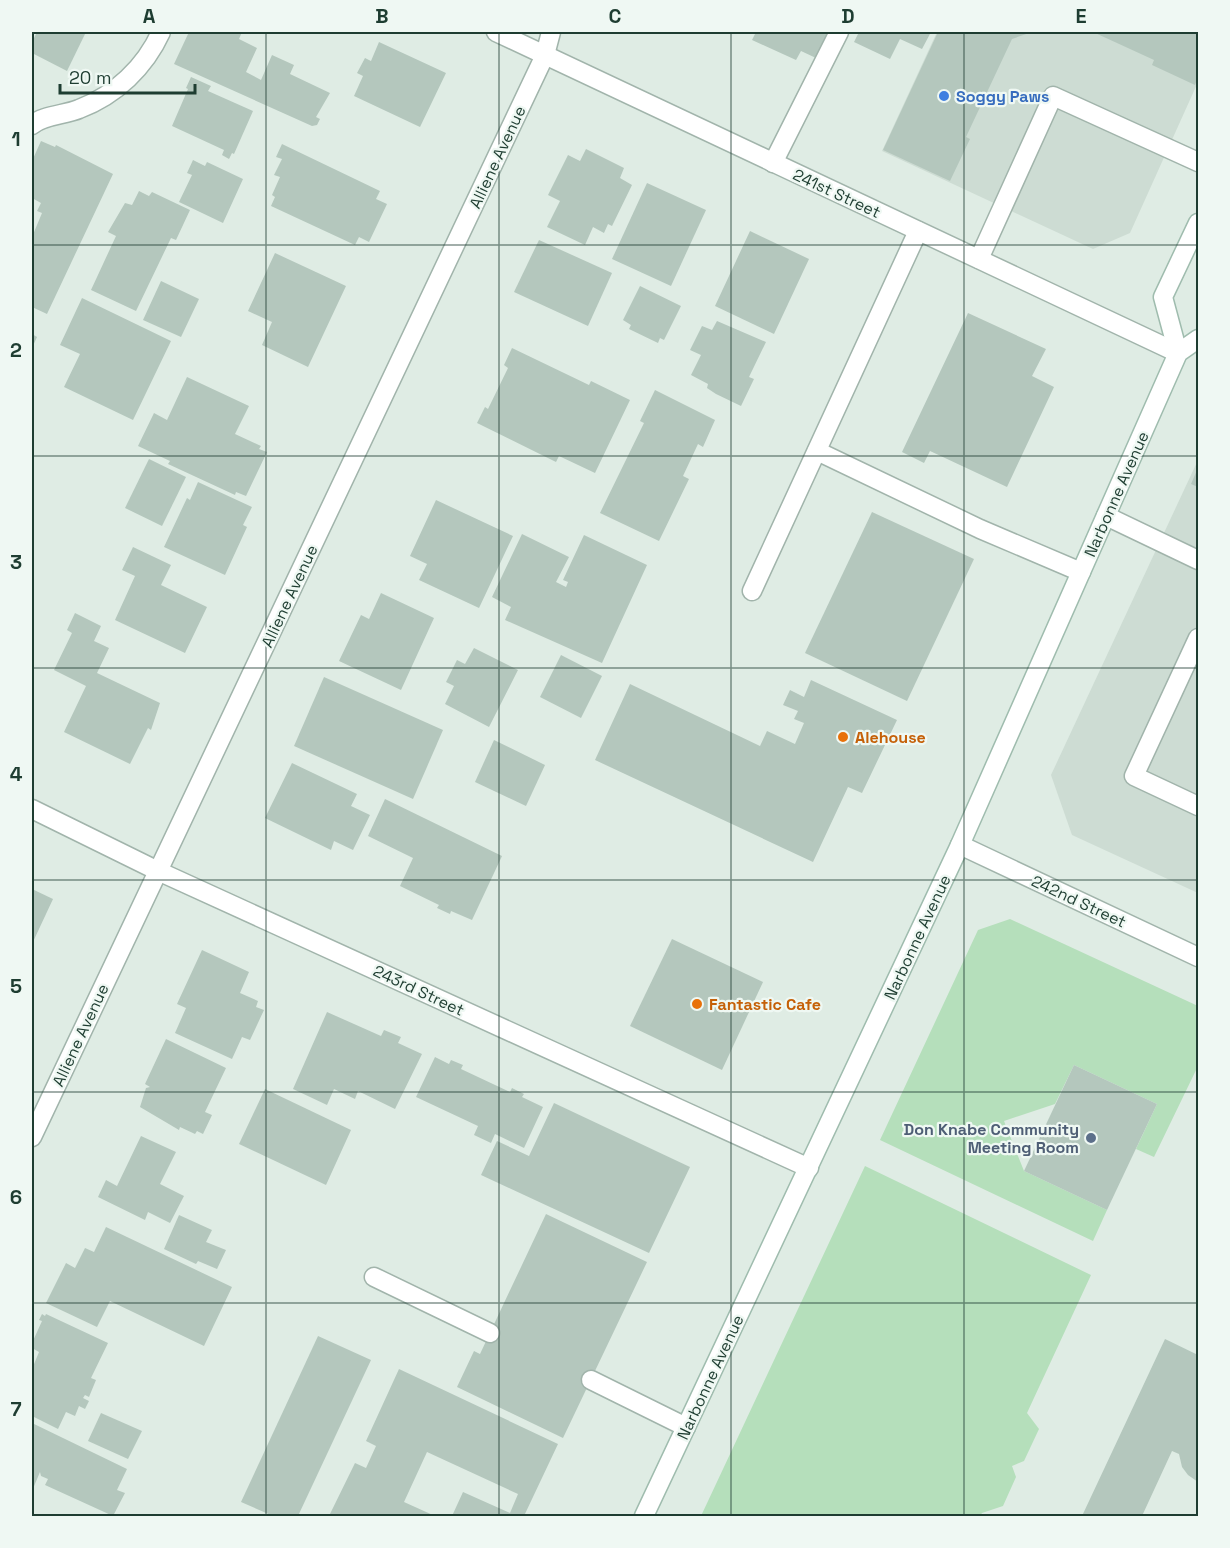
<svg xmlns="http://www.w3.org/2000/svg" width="1230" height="1548" font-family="'Space Grotesk',sans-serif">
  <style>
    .built { fill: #cddcd3 }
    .green { fill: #b5dfbb }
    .building { fill: #b4c7bd }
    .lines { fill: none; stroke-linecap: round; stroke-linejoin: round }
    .service-casing { stroke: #a1b4ab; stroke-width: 21 }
    .minor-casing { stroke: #a1b4ab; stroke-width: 21 }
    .secondary-casing { stroke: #9fbcae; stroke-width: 21 }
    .service { stroke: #fff; stroke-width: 18 }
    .minor { stroke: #fff; stroke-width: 18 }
    .secondary { stroke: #fff; stroke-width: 18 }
    .grid { fill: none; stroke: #1e3d31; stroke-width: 1.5; stroke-opacity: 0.55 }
    .shop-dot { fill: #3f7fe0; stroke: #eff8f3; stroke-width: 2 }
    .food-dot { fill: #e8710a; stroke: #eff8f3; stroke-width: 2 }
    .service-dot { fill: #5c6f8a; stroke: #eff8f3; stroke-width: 2 }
    .labels { text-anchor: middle; stroke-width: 4.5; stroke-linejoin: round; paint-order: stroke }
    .shop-label { font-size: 16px; font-weight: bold; fill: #366cbe; stroke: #eff8f3; text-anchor: start }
    .street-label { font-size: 16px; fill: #1e3d31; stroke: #eff8f3 }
    .food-label { font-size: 16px; font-weight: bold; fill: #c56008; stroke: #eff8f3; text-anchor: start }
    .service-label { font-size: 16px; font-weight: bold; fill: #4e5e75; stroke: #eff8f3; text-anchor: end }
    .neatline { fill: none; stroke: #1e3d31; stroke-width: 2 }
    .grid-label { font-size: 20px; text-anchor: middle; font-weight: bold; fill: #1e3d31 }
  </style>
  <rect width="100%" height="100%" fill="#dfece4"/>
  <!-- built -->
  <g class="built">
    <path d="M937,32h261v50l-68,151 -37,16 -211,-98z"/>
    <path d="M1198,460v433l-126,-58 -21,-60z"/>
  </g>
  <!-- green -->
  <g class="green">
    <path d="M1010,919l188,87v60l-44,91 -18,-8 21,-45 -83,-39 -19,39 -51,17 20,50 83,39 -14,31 -213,-101 98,-210z"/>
    <path d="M865,1166l226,109 -64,138 12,16 -15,32 -12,5 4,11 -13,29 -21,7 -2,3h-279z"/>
  </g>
  <!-- building -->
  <g class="building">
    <path d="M37,32h49l-19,39 -35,-18v-11z"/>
    <path d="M189,32h53l-3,7 18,9 -11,24 15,8 11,-25 22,10 -4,9 40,19 -14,24 4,2 -3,6 -5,1 -138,-62z"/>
    <path d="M756,32h73l-13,26 -15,-7 -5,9 -44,-20z"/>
    <path d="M859,32h72l-9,17 -22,-10 -10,20 -36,-17z"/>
    <path d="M938,32h94l-20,7 -46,98 4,2 -20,42 -67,-31z"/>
    <path d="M1093,32h105v45l-3,8 -43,-20 2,-5z"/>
    <path d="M379,42l67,31 -26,54 -66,-31 9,-20 -6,-3 8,-15 6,3z"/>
    <path d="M191,77l20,9 -3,5 45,20 -19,43 -2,-1 -3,6 -7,-4 2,-5 -52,-24 16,-37 -2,-1z"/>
    <path d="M41,141l14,6 1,-2 57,29 -66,140 -15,-7v-70l10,-24 -5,-2 4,-8 -9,-5v-37z"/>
    <path d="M282,144l98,47 -4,8 11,5 -18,38 -10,-5 -4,8 -84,-39 4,-9 -3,-2 8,-18 -6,-2 8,-16 -6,-2z"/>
    <path d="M586,149l38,19 -4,10 12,7 -20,41 -4,-2 -4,9 -11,-6 -8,18 -38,-18 13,-26 -12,-6 20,-40 12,6z"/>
    <path d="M193,160l12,6 2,-4 36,17 -20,44 -44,-21 13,-27 -5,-2z"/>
    <path d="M647,183l59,27 -35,76 -59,-27z"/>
    <path d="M139,191l10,5 3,-4 38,18 -14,30 -5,-2 -35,73 -45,-21 25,-54 -8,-4 17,-29 7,2z"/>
    <path d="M750,231l59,28 -35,75 -59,-28z"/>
    <path d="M539,240l73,33 -24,53 -74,-34z"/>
    <path d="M275,253l71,33 -38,81 -46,-22 10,-23 -24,-11z"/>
    <path d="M161,281l38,18 -18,38 -38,-17z"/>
    <path d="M640,286l41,20 -17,34 -4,-2 -2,5 -29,-14 2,-4 -8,-5z"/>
    <path d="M82,298l89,43 -38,79 -69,-33 16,-33 -20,-9z"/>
    <path d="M968,313l78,36 -14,27 22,11 -47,100 -77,-36 -6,12 -22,-11z"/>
    <path d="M717,321l49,21 -17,35 5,2 -13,27 -25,-12 -9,-6 1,-4 -17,-9 10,-20 -11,-5 12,-24 10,4z"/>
    <path d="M32,334l5,3 -5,11z"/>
    <path d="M512,348l77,37 2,-4 39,19 -35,73 -36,-17 -3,6 -79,-39 8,-16 3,2 20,-41 -4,-3z"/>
    <path d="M187,377l62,29 -14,28 26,12 -2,3 8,3 -21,44 -10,-4 -1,3 -67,-31 2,-3 -32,-15 16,-33 13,7z"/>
    <path d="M655,390l60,30 -12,27 -5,-3 -15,32 6,3 -30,62 -59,-28 44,-90 -4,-2z"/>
    <path d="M149,459l37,18 -24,49 -37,-18z"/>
    <path d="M1198,468v19l-7,-3z"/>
    <path d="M198,482l54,25 -9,18 4,2 -22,48 -61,-28 23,-49 3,2z"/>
    <path d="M436,500l77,36 -34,72 -60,-28 8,-16 -17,-8z"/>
    <path d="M872,512l102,47 -67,142 -102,-48z"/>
    <path d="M522,534l47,23 -13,25 10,5 2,-5 -5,-2 21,-45 63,30 -45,98 -97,-43 6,-13 -19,-10z"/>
    <path d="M133,547l38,18 -10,20 46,22 -22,46 -70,-33 20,-44 -13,-6z"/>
    <path d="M381,593l53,25 -33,72 -62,-29 22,-46 8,4z"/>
    <path d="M75,613l26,13 -7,15 15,7 -12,25 63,30 -9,27 -3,-2 -18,36 -66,-32 22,-46 -32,-16 18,-37 -5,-3z"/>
    <path d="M474,648l44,22 -29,57 -44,-23 9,-18 -8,-4 11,-22 8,4z"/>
    <path d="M561,655l41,21 -21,42 -41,-21z"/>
    <path d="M324,677l119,53 -30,69 -119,-53z"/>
    <path d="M811,680l86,40 -35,73 -14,-6 -35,75 -218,-102 35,-76 130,62 7,-15 28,13 9,-21 -10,-4 4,-8 -15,-6 7,-15 14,7z"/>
    <path d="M494,740l51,25 -19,41 -51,-24z"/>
    <path d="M292,763l65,31 -6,12 19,9 -17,35 -19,-9 -3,9 -66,-32z"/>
    <path d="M385,799l117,57 -30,64 -21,-9 -1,3 -13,-6 2,-3 -39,-19 13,-28 -45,-22z"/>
    <path d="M32,889l21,10 -21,45z"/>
    <path d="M672,939l91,43 -41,88 -92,-44z"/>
    <path d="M202,950l47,22 -9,21 18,8 -2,6 8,3 -14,30 -8,-3 -10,22 -57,-26 11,-25 -9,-4z"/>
    <path d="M327,1012l54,24 3,-6 17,7 -3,6 24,11 -27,55 -37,-18 -3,8 -21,-10 -7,16 -34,-16z"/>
    <path d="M166,1039l60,29 -21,44 7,3 -9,19 -6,-3 -2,3 -15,-7 -1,3 -39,-23 6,-19 4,-1 -5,-3z"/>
    <path d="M435,1057l14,7 2,-4 12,5 -2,4 49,23 2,-4 12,6 -2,3 21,10 -19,41 -29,-14 -4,9 -17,-8 4,-9 -62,-29z"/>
    <path d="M1074,1065l83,39 -50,106 -83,-39z"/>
    <path d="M265,1089l86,41 -25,55 -87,-41z"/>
    <path d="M554,1103l136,64 -41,86 -168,-78 16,-34 32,15z"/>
    <path d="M141,1136l35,16 -16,32 24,12 -14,27 -22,-11 -3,8 -47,-23 8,-17 11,6z"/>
    <path d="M546,1214l101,48 -84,176 -106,-51 17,-36 6,3z"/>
    <path d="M179,1215l33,15 -6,12 20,8 -9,19 -19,-8 -2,3 -32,-15z"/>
    <path d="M106,1227l126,60 -28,59 -94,-45 -13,26 -51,-24 20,-40 9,5 10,-20 9,4z"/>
    <path d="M42,1314l3,2 1,-2 62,29 -17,35 5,2 -7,17 -4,-2 -2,3 6,3 -4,8 -6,-3 -4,10 -9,-4 -8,17 -26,-13v-47l7,-17 -7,-4v-5l10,-22 -3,-1z"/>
    <path d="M318,1336l53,24 -73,156h-25l-32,-14z"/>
    <path d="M1165,1339l33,16v127l-10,-7 -6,-8 -3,-13 -7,-3 -30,65h-60z"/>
    <path d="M399,1369l159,75 -34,72h-72l11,-24 47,21 8,-19 -91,-42 -23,50 31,14h-106l26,-53 11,5 10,-22 -10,-5z"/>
    <path d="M101,1413l41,18 -14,28 -40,-18z"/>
    <path d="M32,1423l95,46 -10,21 8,3 -12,23 -68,-31 3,-6 -7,-3 -1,-4 -8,19z"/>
  </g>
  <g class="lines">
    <defs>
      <g id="service">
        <path d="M545,55l6,-23"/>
        <path d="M32,125c11,-10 33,-10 47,-16 37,-14 66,-42 82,-77"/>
        <path d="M773,163l66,-131"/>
        <path d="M979,259l74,-163 145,66"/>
        <path d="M817,451l163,78 101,43"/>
        <path d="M1106,516l92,44"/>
        <path d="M752,591l166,-360"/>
        <path d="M1198,638l-64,138 64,30"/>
        <path d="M374,1277l116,56"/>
        <path d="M591,1380l95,47"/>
      </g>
      <g id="minor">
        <path d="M496,32l682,321"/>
        <path d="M32,809l126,62 651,297"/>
        <path d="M960,845l238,112"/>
        <path d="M32,1137l513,-1082"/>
      </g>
      <g id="secondary">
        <path d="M1178,353l-15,-56 35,-74"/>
        <path d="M644,1516l316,-671 218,-492 20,-14"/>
      </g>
    </defs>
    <!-- service casing -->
    <use href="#service" class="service-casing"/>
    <!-- minor casing -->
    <use href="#minor" class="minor-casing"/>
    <!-- secondary casing -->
    <use href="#secondary" class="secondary-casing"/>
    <!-- service -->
    <use href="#service" class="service"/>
    <!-- minor -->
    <use href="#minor" class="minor"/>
    <!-- secondary -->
    <use href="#secondary" class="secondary"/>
  </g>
  <!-- grid -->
  <path class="grid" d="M266,32v1484M499,32v1484M731,32v1484M964,32v1484M32,245h1166M32,456h1166M32,668h1166M32,880h1166M32,1092h1166M32,1303h1166"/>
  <!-- markers -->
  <circle class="shop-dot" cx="944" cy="96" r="6"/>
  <g class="food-dot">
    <circle cx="843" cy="737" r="6"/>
    <circle cx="697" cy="1004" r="6"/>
  </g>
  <circle class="service-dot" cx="1091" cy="1138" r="6"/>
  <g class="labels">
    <!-- shop labels -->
    <g class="shop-label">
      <text x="956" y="102">Soggy Paws</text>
    </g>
    <!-- street labels -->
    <g class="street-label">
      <text transform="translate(497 157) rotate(-65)" y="6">Alliene Avenue</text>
      <text transform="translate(837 193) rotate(25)" y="6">241st Street</text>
      <text transform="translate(1116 494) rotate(-66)" y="6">Narbonne Avenue</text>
      <text transform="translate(289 596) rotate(-65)" y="6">Alliene Avenue</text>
      <text transform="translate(1079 901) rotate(25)" y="6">242nd Street</text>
      <text transform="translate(917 937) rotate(-65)" y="6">Narbonne Avenue</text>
      <text transform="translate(419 990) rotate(25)" y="6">243rd Street</text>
      <text transform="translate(80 1035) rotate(-65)" y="6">Alliene Avenue</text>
      <text transform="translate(710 1377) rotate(-65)" y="6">Narbonne Avenue</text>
    </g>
    <!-- food labels -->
    <g class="food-label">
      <text x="855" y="743">Alehouse</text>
      <text x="709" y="1010">Fantastic Cafe</text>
    </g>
    <!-- service labels -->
    <g class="service-label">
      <text x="1079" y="1135">Don Knabe Community<tspan x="1079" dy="18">Meeting Room</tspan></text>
    </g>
  </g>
  <!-- border -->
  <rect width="1230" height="1548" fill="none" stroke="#eff8f3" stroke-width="66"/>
  <!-- scale -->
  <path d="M60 84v9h135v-9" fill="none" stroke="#1e3d31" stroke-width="3"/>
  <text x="69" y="84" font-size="18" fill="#1e3d31" stroke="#eff8f3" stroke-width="4.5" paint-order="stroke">20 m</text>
  <rect x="33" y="33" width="1164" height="1482" class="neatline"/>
  <g class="grid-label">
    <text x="149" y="23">A</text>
    <text x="382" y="23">B</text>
    <text x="615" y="23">C</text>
    <text x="848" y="23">D</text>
    <text x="1081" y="23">E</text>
    <text x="16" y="146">1</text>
    <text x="16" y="357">2</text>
    <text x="16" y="569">3</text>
    <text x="16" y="781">4</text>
    <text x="16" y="993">5</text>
    <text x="16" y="1204">6</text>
    <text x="16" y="1416">7</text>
  </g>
</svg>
